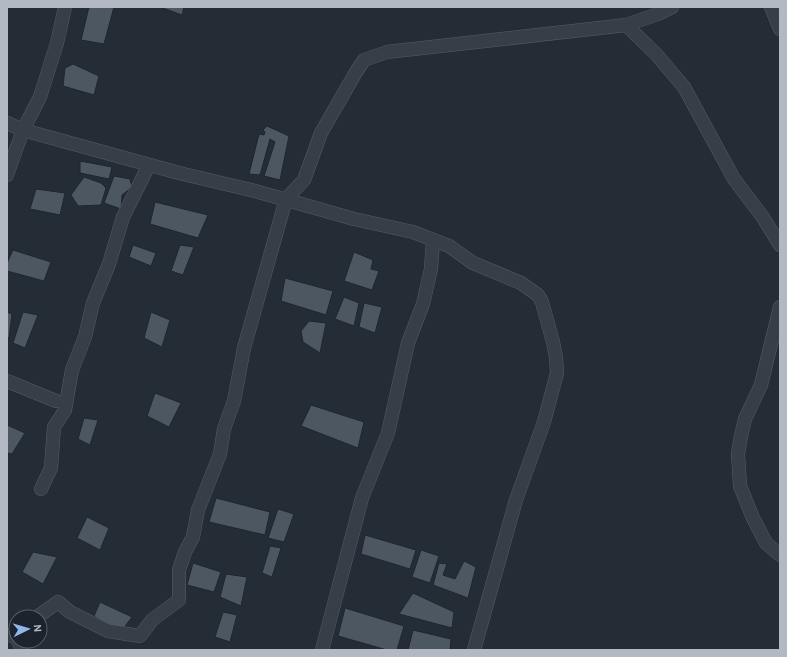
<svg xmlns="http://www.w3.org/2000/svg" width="787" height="657" font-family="'Alegreya Sans',sans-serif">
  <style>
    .building { fill: #4d5762; stroke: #1f252e }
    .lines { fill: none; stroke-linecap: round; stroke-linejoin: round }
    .minor-casing { stroke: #555c65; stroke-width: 14 }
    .minor { stroke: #373e47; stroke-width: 13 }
  </style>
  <rect width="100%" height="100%" fill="#242d36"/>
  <!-- building -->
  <g class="building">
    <path d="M89,7h25l-10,37 -23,-4z"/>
    <path d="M160,7h24l-2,8z"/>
    <path d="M73,64l26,12 -5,19 -31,-9 2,-18z"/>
    <path d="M267,126l22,10 -9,44 -16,-4 11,-34 -5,-3 -10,36 -11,-1 10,-40 5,1 1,-3 -2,-2z"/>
    <path d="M80,161l32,6 -3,12 -29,-6z"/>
    <path d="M114,176l16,3 2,8 -10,8 -1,14 -17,-6z"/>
    <path d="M84,177l17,6 5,5 -5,17 -23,1 -7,-11z"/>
    <path d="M36,189l29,4 -5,22 -30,-6z"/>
    <path d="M155,202l53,13 -10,23 -48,-14z"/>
    <path d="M133,245l23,8 -5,13 -22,-9z"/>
    <path d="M180,245l14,2 -11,28 -12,-4z"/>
    <path d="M13,250l38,12 -7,19 -37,-10v-8z"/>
    <path d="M354,252l19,8 -2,9 8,2 -7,19 -28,-9z"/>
    <path d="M285,278l48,13 -7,24 -45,-14z"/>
    <path d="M344,297l15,6 -5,23 -19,-7z"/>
    <path d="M364,303l18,4 -7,26 -16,-6z"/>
    <path d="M7,312l5,2 -3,24 -2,-1z"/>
    <path d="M23,312l15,3 -13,33 -12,-5z"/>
    <path d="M151,312l19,8 -8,27 -18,-9z"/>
    <path d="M309,321l17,2 -6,30 -17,-11 -2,-11z"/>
    <path d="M155,393l26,10 -12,24 -22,-11z"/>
    <path d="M311,405l53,17 -6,26 -57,-22z"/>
    <path d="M84,418l14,2 -8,25 -12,-6z"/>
    <path d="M7,425l18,8 -13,21 -5,-1z"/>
    <path d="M216,498l54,14 -5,23 -56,-13z"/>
    <path d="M278,509l16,5 -10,28 -16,-4z"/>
    <path d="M87,517l22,11 -9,22 -23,-12z"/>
    <path d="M365,535l51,15 -6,19 -49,-15z"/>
    <path d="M270,546l11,2 -9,29 -10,-4z"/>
    <path d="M421,550l18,6 -9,27 -18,-6z"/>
    <path d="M33,552l24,5 -14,27 -21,-12z"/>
    <path d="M464,561l12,6 -8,31 -35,-13 6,-22 8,1 -4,11 12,4z"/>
    <path d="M193,563l28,9 -7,20 -27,-7z"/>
    <path d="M226,574l21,3 -6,29 -21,-9z"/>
    <path d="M413,593l41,19 -2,16 -53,-14z"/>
    <path d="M100,602l32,15 -12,16 -26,-17z"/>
    <path d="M345,608l59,18 -7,24h-10l-49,-14z"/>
    <path d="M223,612l14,3 -7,27 -15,-5z"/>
    <path d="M413,630l38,9 -1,11h-42z"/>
  </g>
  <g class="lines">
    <defs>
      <g id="minor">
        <path d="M771,7l9,22"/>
        <path d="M626,25l30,29 28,33 50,92 28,37 18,29"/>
        <path d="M7,123l16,7 156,43 76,18 99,28 59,13 36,14 24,17 48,20 17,12 4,7 11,40 3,15 1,16 -13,49 -28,78 -42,150"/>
        <path d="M7,175l16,-45 17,-33 17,-54 8,-36"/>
        <path d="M780,307l-19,78 -16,34 -4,17 -3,18 2,32 13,32 13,25 14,12"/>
        <path d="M7,381l49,20"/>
        <path d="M41,489l10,-21 3,-41 11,-17 7,-40 13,-33 8,-34 16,-39 14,-47 26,-52"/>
        <path d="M37,617l21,-15 12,10 38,19 32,5 12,-16 27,-20v-30l6,-18 8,-15 5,-27 22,-56 4,-25 10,-28 10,-53 42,-149 18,-19 17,-47 35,-61 8,-12 23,-8 239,-27 32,-11 14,-7"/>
        <path d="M7,635l9,2"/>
        <path d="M18,641l4,9"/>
        <path d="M322,650l40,-152 26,-65 20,-90 15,-39 8,-35 2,-29"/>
      </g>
    </defs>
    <!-- minor casing -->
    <use href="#minor" class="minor-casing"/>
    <!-- minor -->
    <use href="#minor" class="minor"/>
  </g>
  <!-- border -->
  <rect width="787" height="657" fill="none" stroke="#b2b9c3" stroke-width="16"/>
  <!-- north arrow -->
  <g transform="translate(28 629) rotate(85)"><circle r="19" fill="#1d232c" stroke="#595f68"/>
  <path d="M0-3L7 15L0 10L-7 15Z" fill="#91b7e9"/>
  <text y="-6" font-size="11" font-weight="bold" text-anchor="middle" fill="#b2b9c3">N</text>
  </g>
</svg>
